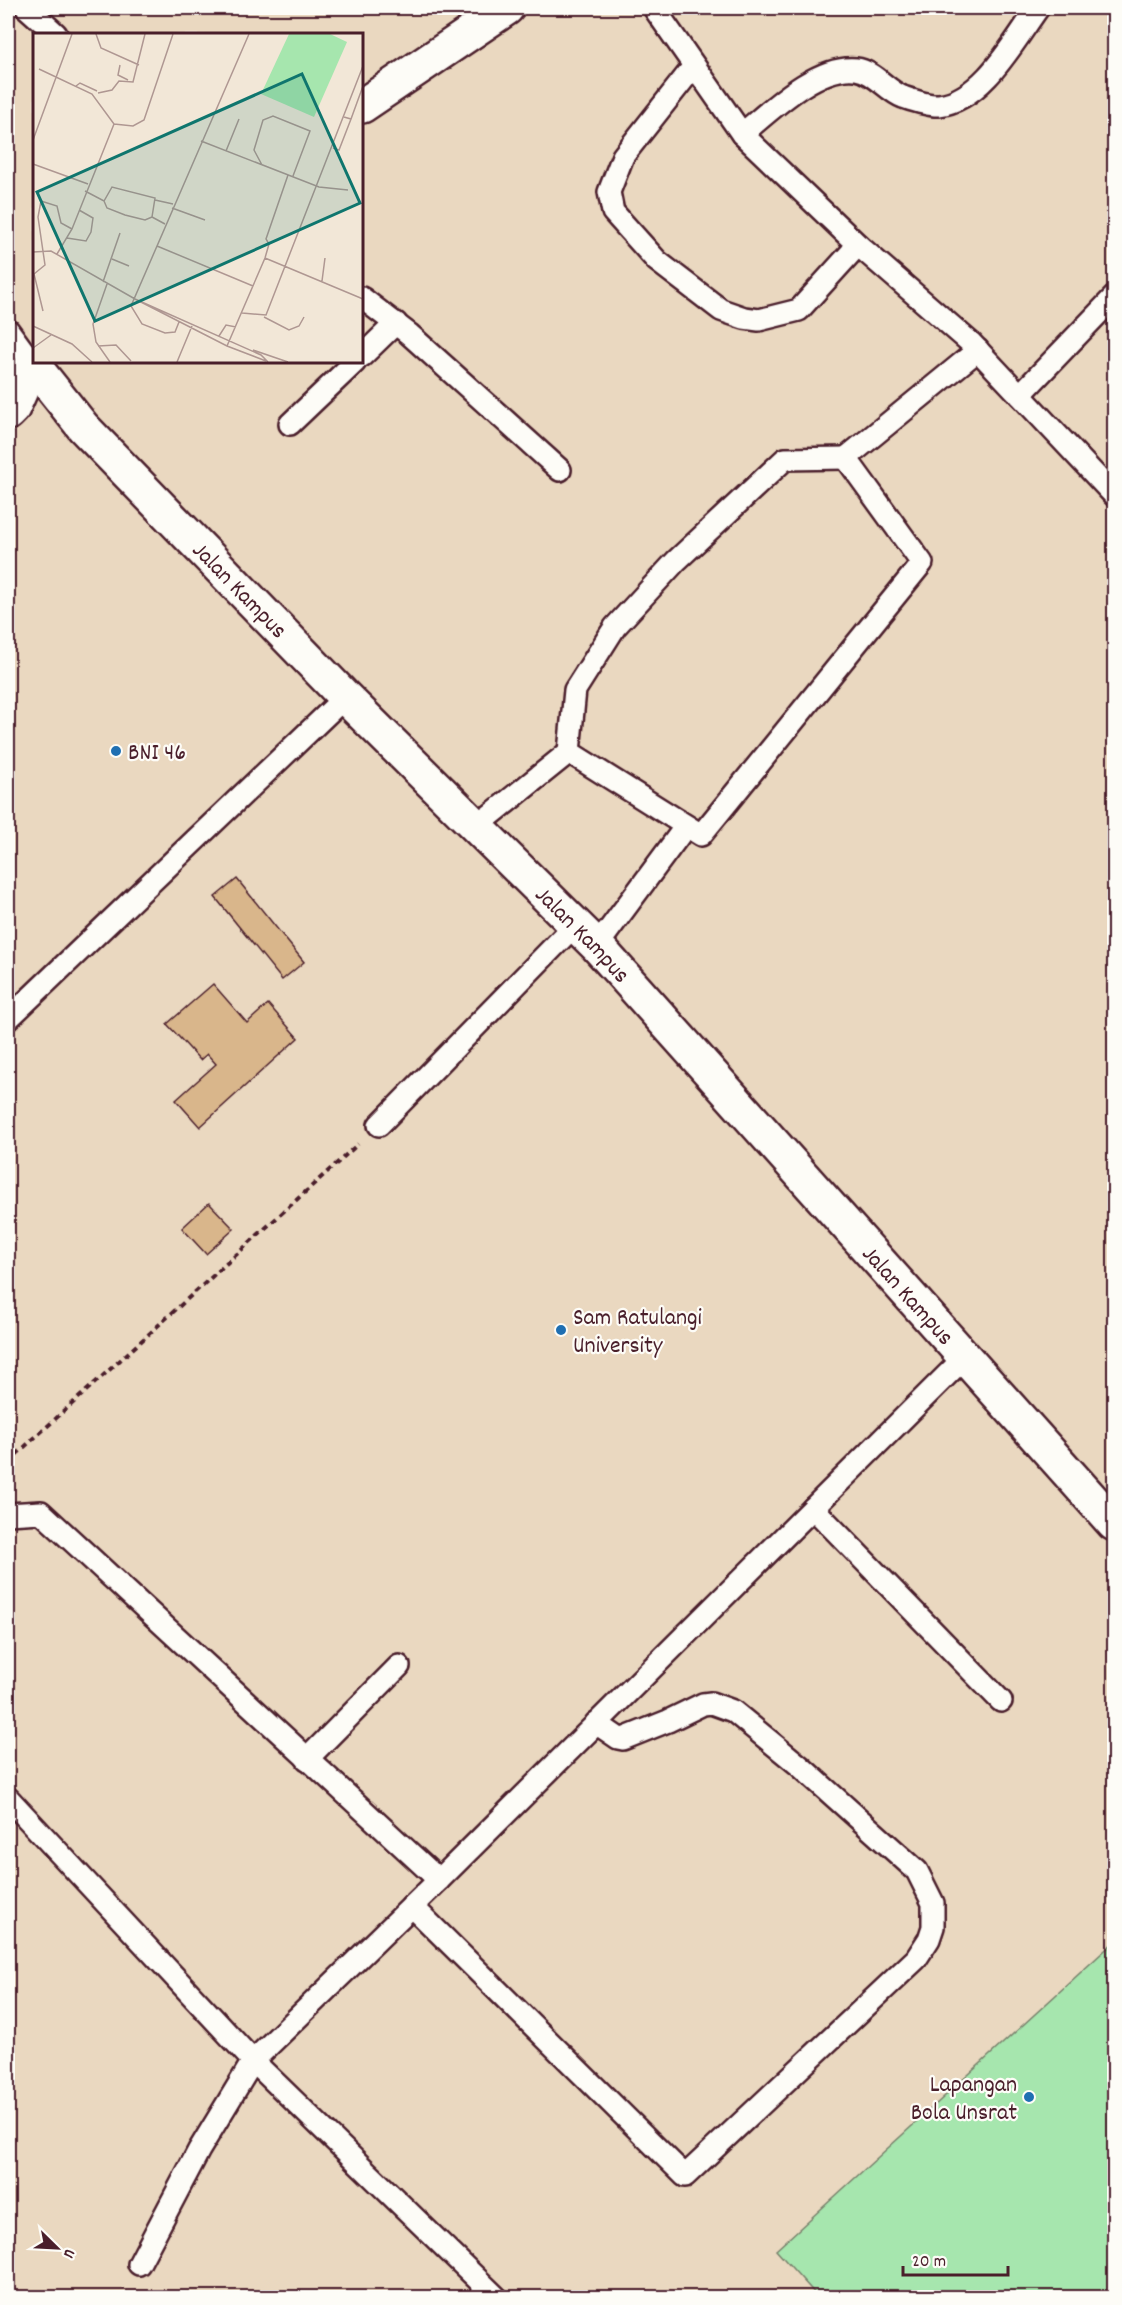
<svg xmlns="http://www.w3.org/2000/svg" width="1122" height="2305" font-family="Dekko,sans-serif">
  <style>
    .built { fill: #ead8c0; fill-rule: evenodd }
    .green { fill: #a6e6ae; stroke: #78826c; stroke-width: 1.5 }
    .building { fill: #d9b68b; stroke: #4a1f2b; stroke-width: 1.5 }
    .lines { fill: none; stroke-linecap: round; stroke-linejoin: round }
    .lane-casing { stroke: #4a1f2b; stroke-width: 26 }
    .secondary-casing { stroke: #4a1f2b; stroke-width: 38 }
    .path { stroke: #4a1f2b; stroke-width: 4; stroke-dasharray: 6 4.5; stroke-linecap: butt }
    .lane { stroke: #fdfcf7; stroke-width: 21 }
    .secondary { stroke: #fdfcf7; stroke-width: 33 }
    .poi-dot { fill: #1f6fb2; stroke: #fdfcf7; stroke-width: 2 }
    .labels { text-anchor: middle; stroke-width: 4.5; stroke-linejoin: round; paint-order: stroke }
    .street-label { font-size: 24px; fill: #4a1f2b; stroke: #fdfcf7 }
    .poi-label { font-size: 24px; fill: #4a1f2b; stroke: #fdfcf7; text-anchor: start }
    .inset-road { fill: none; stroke: #af9792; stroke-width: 1.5 }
    .view { fill: #0f766e; fill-opacity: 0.15; stroke: #0f766e; stroke-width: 3 }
    .inset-edge { fill: none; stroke: #4a1f2b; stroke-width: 3 }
  </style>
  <rect width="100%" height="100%" fill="#f2e7d7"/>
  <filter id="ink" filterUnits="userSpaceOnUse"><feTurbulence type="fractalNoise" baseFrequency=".0167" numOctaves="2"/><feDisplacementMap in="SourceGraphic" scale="12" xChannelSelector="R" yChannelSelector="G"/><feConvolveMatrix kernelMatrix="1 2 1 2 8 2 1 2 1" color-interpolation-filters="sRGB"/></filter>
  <g filter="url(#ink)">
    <!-- built -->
    <path class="built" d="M8,8h1106v2289h-1106zM34,34h328v328h-328z"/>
    <!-- green -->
    <path class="green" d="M1114,1942v355h-296l-42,-47z"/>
    <!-- building -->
    <g class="building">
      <path d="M237,879l67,83 -22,18 -67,-83z"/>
      <path d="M213,984l34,39 21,-19 30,34 -98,89 -24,-27 40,-36 -9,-10 -7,6 -33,-36z"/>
      <path d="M209,1203l25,26 -28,25 -24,-26z"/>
    </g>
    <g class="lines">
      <defs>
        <g id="lane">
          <path d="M27,8l29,26"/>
          <path d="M654,8l88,126 116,111 113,98 143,152"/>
          <path d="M694,66l-71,90 -14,36 4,20 44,49 64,49 23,8 15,2 40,-10 59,-65"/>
          <path d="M742,134c29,-24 74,-69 114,-65 18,2 31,22 47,28 9,3 26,9 36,8 44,-5 75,-64 99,-97"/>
          <path d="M362,298l47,36 151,136"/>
          <path d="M8,330l24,33"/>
          <path d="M362,356l34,-33"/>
          <path d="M1020,395l94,-98"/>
          <path d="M290,424l65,-62"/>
          <path d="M569,752l6,-62 40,-63 61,-66 109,-102 61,-1"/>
          <path d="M477,826l92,-74 132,83 221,-272 -76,-105 132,-108"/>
          <path d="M597,946l89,-120"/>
          <path d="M8,1019l337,-322"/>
          <path d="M379,1125l195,-199"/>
          <path d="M813,1508l188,193"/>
          <path d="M8,1514l33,-2 398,368"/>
          <path d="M307,1759l92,-93"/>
          <path d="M8,1798l245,263 244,237"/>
          <path d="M412,1906l273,270 231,-217 13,-20 4,-12v-24l-16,-32 -117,-105 -67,-55 -22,-8 -8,1 -35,17 -45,18 -5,-1 -22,-15"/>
          <path d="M139,2264l60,-114 54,-89 186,-181 526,-523"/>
        </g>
        <g id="secondary">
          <path d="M362,106l145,-98"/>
          <path id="s1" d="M32,363l51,64 262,270 252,249 517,578"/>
          <path d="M8,413l5,-5 21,-47"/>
        </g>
      </defs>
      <!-- lane casing -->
      <use href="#lane" class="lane-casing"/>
      <!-- secondary casing -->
      <use href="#secondary" class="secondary-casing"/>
      <!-- path -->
      <path class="path" d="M8,1462l350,-318"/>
      <!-- lane -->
      <use href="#lane" class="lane"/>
      <!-- secondary -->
      <use href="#secondary" class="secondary"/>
    </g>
  </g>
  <!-- markers -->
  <g class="poi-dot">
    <circle cx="116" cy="751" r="6"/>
    <circle cx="561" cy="1330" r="6"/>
    <circle cx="1029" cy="2097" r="6"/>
  </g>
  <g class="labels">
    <!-- street labels -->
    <g class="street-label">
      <text dy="8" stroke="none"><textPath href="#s1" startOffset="308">Jalan Kampus</textPath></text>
      <text dy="8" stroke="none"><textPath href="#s1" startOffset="794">Jalan Kampus</textPath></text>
      <text dy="8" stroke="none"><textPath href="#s1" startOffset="1280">Jalan Kampus</textPath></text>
    </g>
    <!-- poi labels -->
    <g class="poi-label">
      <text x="128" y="759">BNI 46</text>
      <text x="573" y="1324">Sam Ratulangi<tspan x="573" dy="28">University</tspan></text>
      <text x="1017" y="2091" text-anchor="end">Lapangan<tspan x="1017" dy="28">Bola Unsrat</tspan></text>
    </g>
  </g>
  <!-- overview -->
  <g transform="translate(33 33)">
    <rect width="330" height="330" fill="#f2e7d7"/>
    <path d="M256,1h41l17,8 -33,75 -53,-23z" fill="#a6e6ae"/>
    <path class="inset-road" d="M63,1l5,14 38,17M87,32l-2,10 10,5M6,36l53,25 22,30M43,53l4,-3 17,8M65,60l14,-3 7,-9 14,1 12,-48M311,84l7,2 12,-33M81,91l19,2 11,-6 29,-86M0,107l39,-106M168,108l118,46 29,3M300,115l6,2 12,-31M193,118l13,-32M0,131l55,20M229,132l-8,-15 9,-30 10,-4 37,15 -17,45M52,158l19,10 8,-14 43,11 -3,19 13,7M122,167l18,4M71,168l3,7 18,7 20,5 7,-3M139,175l33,12M34,205l19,3 5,-9 2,-14 -14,-8M124,213l96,40M0,219l18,-1 84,48 126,56 7,7M24,221l15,-25 42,-105M232,225l98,41M79,226l17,7M289,248l3,-23M70,249l17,-49M74,251l-14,40 3,18 14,20M102,266l92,47 39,15M10,278l-9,-37 11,-9 -7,-48 3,-16 16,5 4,17 11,6M209,280l24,2 97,-249M231,284l25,13 10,-4 5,-9M146,289l-4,10 -10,1 -23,-9 -11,-18 118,-272M0,293l39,18 20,18M186,303l7,-11 10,2M65,313l18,-1 15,16M194,313l38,-88 4,-14 -3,-5 22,-64M0,315l18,-13M220,317l35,12M144,329l15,-36"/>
    <path class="view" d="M269,41l58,129 -265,118 -58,-129z"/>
    <rect width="330" height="330" class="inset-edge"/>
  </g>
  <!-- margin -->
  <rect width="1122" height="2305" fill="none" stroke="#fdfcf7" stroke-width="30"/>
  <rect x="15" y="15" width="1092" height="2275" fill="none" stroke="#4a1f2b" stroke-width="2" filter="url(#ink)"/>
  <!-- north arrow -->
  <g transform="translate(57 2248) rotate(114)" stroke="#fdfcf7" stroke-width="4.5" paint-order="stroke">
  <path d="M0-4.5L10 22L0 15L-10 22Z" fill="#4a1f2b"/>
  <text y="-9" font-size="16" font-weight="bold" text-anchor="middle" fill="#4a1f2b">U</text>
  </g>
  <!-- scale -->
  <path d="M903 2266v9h105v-9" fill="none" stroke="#4a1f2b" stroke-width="3"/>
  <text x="912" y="2266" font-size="18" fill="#4a1f2b" stroke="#fdfcf7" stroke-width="4.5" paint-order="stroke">20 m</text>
</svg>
